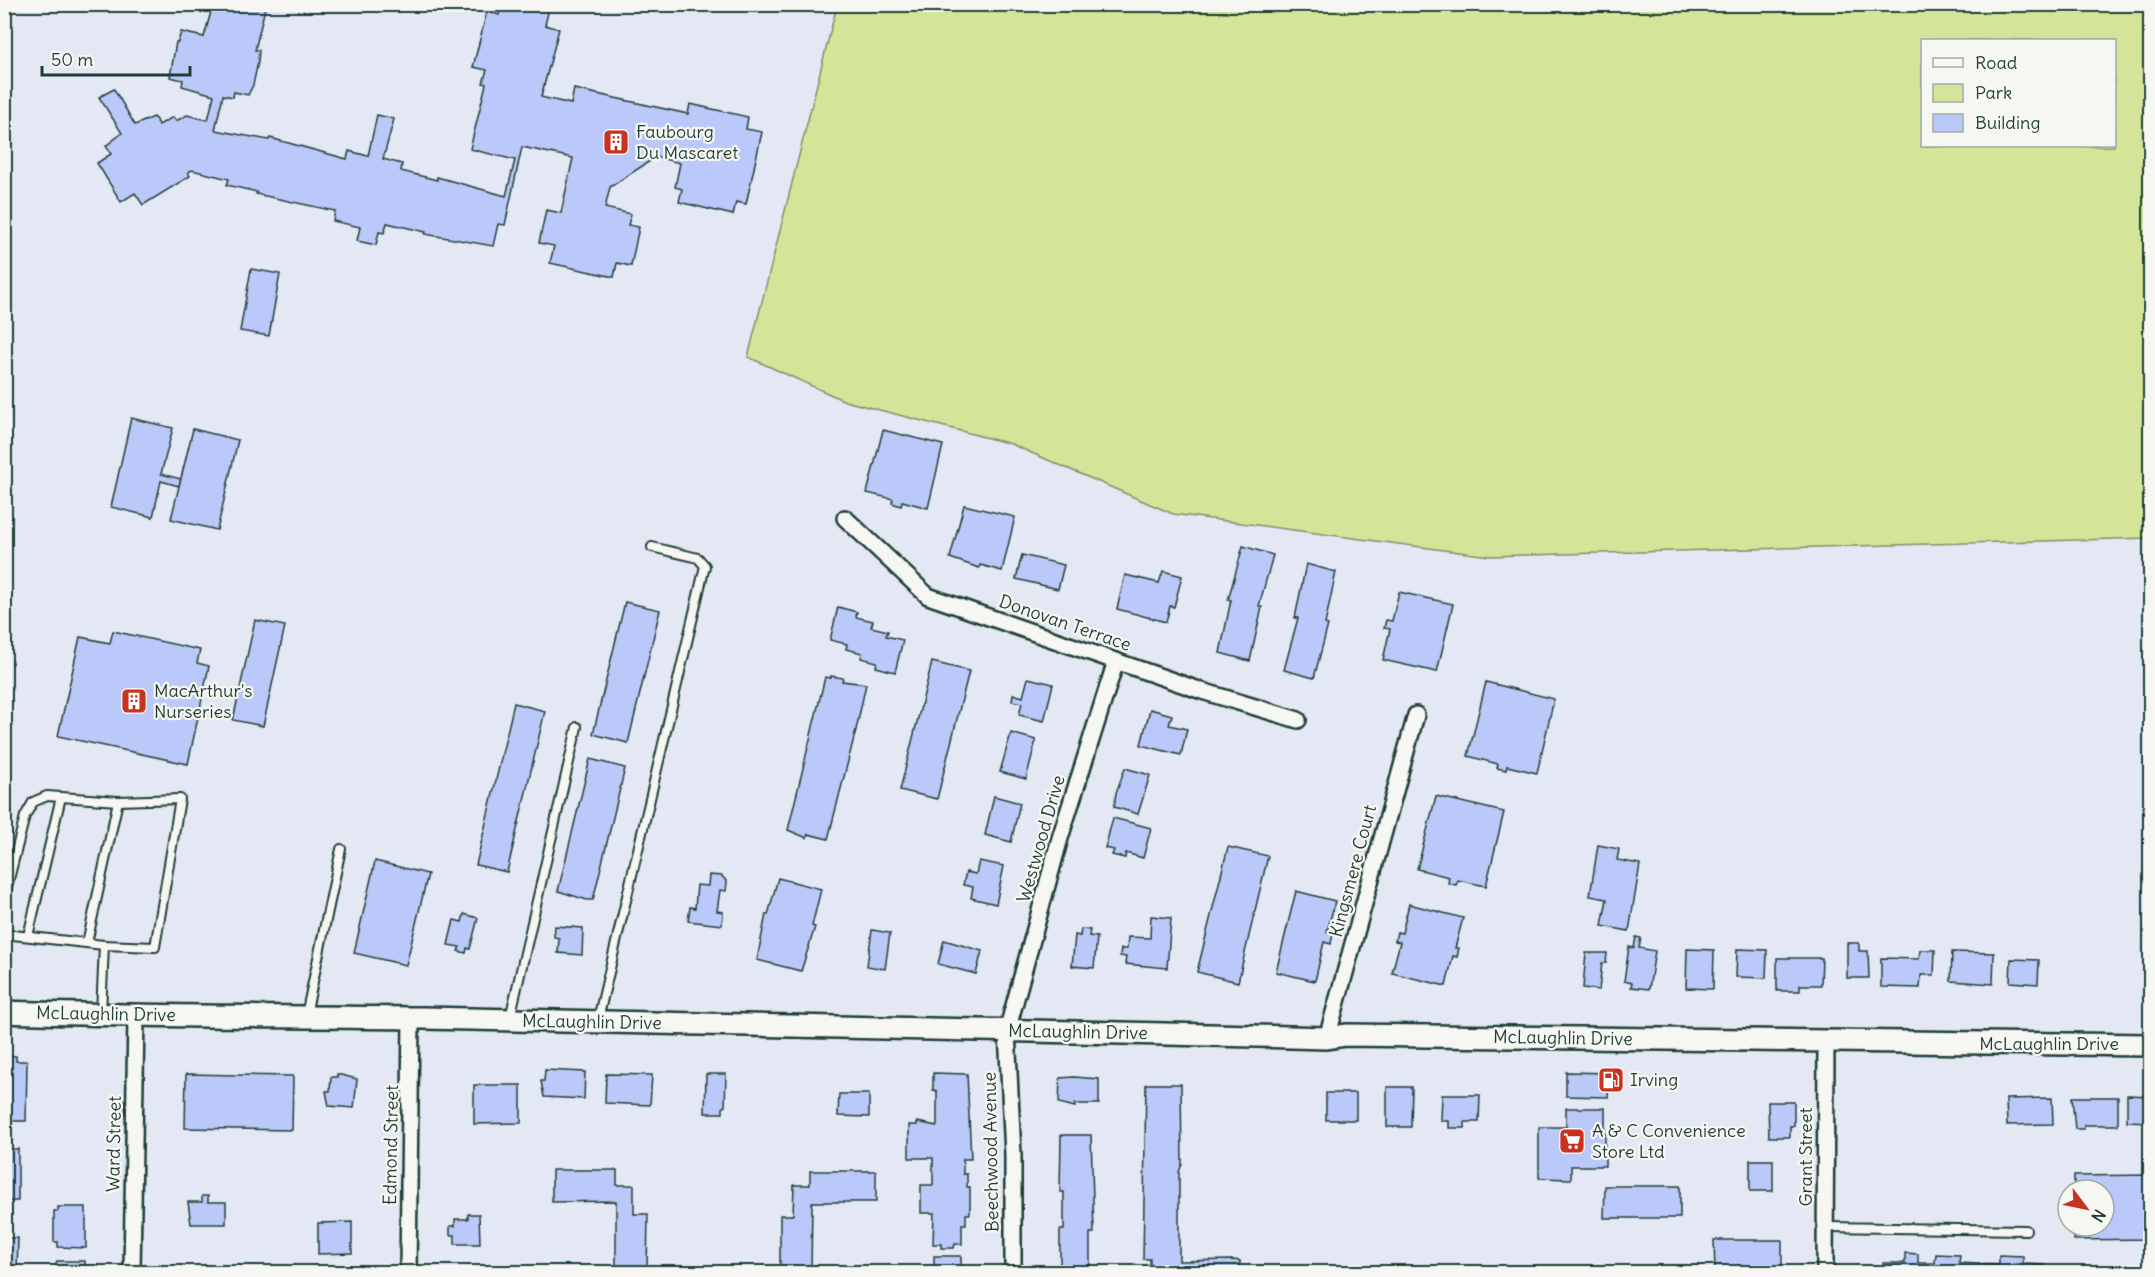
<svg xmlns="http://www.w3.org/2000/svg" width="2155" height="1277" font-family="Delius,sans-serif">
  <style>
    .green { fill: #d4e599; stroke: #7a9166; stroke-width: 1.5; fill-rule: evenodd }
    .building { fill: #bbc9fa; stroke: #1f3d34; stroke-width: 1.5 }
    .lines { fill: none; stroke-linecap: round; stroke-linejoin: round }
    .service-casing { stroke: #1f3d34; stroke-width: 12 }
    .minor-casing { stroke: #1f3d34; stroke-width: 20 }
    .secondary-casing { stroke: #1f3d34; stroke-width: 26 }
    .service { stroke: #f6f6f2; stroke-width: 8 }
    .minor { stroke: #f6f6f2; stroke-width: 15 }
    .secondary { stroke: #f6f6f2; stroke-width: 21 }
    .labels { text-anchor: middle; stroke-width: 4.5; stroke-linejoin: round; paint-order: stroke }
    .poi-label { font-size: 18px; fill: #1f3d34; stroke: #f6f6f2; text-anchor: start }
    .street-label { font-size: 18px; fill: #1f3d34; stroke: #f6f6f2 }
  </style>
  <rect width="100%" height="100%" fill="#e4e8f4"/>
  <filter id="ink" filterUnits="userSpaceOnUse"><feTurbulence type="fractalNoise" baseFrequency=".0167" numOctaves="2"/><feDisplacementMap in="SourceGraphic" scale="12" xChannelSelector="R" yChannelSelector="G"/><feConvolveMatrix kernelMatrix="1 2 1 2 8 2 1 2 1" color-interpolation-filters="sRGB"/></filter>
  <g filter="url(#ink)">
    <!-- green -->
    <path class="green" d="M837,5h1313v533l-661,18 -316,-42 -162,-70 -166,-43 -97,-44zM1922,40h192v106h-192z"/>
    <!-- building -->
    <g class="building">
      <path d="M210,4h56l-11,46h4l-1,12 -5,23 -5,10 -14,-3 -1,5 -10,-2 -8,35 54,10 1,-2 77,21 2,-8 19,5 9,-41 17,4 -11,40 19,5 -1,7 36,9v-3l69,19 9,-36 -45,-11 16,-65 -3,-1 4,-13 -14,-3 14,-56 12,4 3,-11h48l-5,21 14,4 -18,68 30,7 3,-15 114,25 2,-10 58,13 -2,12 16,3 -16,72 -10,-2 -3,13 -54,-13 3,-13 -7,-2 5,-24 -24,-6 -46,30 -5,21 26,6 -3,11 11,2 -8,39 -14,-3 -3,14 -64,-14 4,-17 -15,-3 7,-33 15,3 12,-55 -51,-11 -17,78 -7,-1 -5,22 -68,-12 1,-2 -39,-9 -3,10 -5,-1 -3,13 -19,-4 3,-14 -27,-6 2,-10 -79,-17 1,-2 -30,-7 2,-6 -37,-9 -4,2 2,4 -47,29 -8,-12 -14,9 -24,-39 14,-9 -5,-8 16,-13 -23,-36 15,-8 21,36 19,-8 5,8 14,-8 3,4 11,-6 21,5 6,-25 -32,-9 1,-6 -13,-3 6,-35h2l3,-10 23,5 8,-29z"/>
      <path d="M251,269l29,5 -11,62 -29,-5z"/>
      <path d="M131,418l42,10 -12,46 20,5 -2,7 -18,-5 -8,36 -42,-10z"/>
      <path d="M193,429l45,11 -21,90 -46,-11z"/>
      <path d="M883,430l60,15 -15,63 -26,-7 -1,5 -9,-3 1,-4 -26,-6z"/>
      <path d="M964,505l51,12 -13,54 -22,-6 -1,3 -29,-10z"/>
      <path d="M1243,546l30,9 -14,51 3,1 -12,54 -30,-8 11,-53h-3z"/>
      <path d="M1022,555l42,10 -6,24 -42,-10z"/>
      <path d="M1306,564l30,8 -11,52 3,1 -14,53 -30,-8 14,-52h-3z"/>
      <path d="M1163,571l19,5 -8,31 -4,-1 -4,16 -49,-13 8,-34 34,8z"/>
      <path d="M1399,592l54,12 -16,68 -54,-12 7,-31 -6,-1 2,-8 6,1z"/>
      <path d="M625,602l35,8 -32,133 -35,-9z"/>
      <path d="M838,607l19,5 -1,5 17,4 -2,6 17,4 -2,5 17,4 -8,32 -19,-5 1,-5 -16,-4 1,-5 -16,-4 1,-5 -17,-4z"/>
      <path d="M255,620l30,6 -22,100 -30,-6z"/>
      <path d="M113,631l87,19 -3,13 12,3 -21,98 -130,-28 22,-99 30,6z"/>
      <path d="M932,662l37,9 -32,128 -37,-9z"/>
      <path d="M831,676l12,2 -1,3 24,3 -10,46 -28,109 -20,-5 -1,4 -19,-8 37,-153 6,1z"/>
      <path d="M1028,678l25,6 -9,37 -25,-6 3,-12 -10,-2 1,-7 10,3z"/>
      <path d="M1486,682l68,17 -17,74 -30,-7 -1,4 -9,-2 1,-4 -30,-8z"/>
      <path d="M514,703l31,8 -38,161 -31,-7z"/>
      <path d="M1150,709l22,6 -3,10 18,4 -6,26 -40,-10z"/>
      <path d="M1011,733l25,7 -10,39 -26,-7z"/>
      <path d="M590,759l35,9 -32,132h-6l-29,-9z"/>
      <path d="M1125,768l25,7 -12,39 -24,-7 2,-14z"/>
      <path d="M994,796l26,7 -9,39 -26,-7z"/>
      <path d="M1436,796l68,16 -18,74 -28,-6 -2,5 -8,-2 1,-6 -32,-8z"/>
      <path d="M1113,818l38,10 -8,30 -17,-5 -1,5 -13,-3 2,-5 -9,-2z"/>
      <path d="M1598,845l21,4 -2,11 23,4 -11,67 -27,-5 5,-27 -17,-3z"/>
      <path d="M1228,847l40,9 -30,126 -41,-10z"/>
      <path d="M375,861l53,13 -22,91 -52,-12z"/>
      <path d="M979,861l25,5 -8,38 -25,-6 2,-11 -10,-2 3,-13 10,2z"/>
      <path d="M709,875l13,1 5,6 -1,9 -6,-1 -3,21 6,1 -1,13 -34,-4 2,-14 5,1 2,-23 11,1z"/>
      <path d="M778,878l43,11 -9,37 3,1 -14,44 -44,-11 9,-46 2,1z"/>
      <path d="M1296,891l39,10 -8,31 6,1 -2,11 -7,-2 -9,39 -39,-9z"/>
      <path d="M1409,904l54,14 -8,30h4l-2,9 -4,-1 -7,30 -54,-13 8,-31 -5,-1 2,-9 5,1z"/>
      <path d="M464,914l14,4 -8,31 -3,-1 -1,5 -8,-2 2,-4 -12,-2 6,-25 8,2z"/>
      <path d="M1151,916l20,2 -4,50 -42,-4 1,-7 -6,-1 1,-7h6l1,-12 22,1z"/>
      <path d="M555,926l28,2 -1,27 -24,-2 1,-15 -5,-1z"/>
      <path d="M1081,929l9,1 -1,6 8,1 -3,31 -22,-2 3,-31 5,1z"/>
      <path d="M872,930l18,3 -5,36 -18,-3z"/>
      <path d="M1636,937l5,1 -2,10 16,3 -6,38 -18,-2 1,-4 -8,-2 5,-34 5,1z"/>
      <path d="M944,940l38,11 -6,23 -38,-10z"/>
      <path d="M1847,943h12v8h9l1,27h-22z"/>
      <path d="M1687,949l27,1 -1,39 -27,-1z"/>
      <path d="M1737,949l30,1 -1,28 -30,-1z"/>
      <path d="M1920,950h15l-1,25h-13l-1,13 -39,-1v-29l38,1z"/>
      <path d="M1952,952l42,1 -1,31 -42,-3z"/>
      <path d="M1586,953h21l-1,10h-4l-3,27 -16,-2z"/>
      <path d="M1777,958h45l-1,27h-21v6h-23z"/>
      <path d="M2011,959l28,1 -1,24 -28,-2z"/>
      <path d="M6,1056h10v5h11l-1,60h-22z"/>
      <path d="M545,1070l40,2 -1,27 -40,-2 -3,-16h3z"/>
      <path d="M1566,1072l43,1 -1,24 -42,-1z"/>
      <path d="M933,1073l34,1 4,85h-8v15h4v13h3v27h-4v10h-4v20h-7l-1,4h-13v-4h-8l1,-31h-13v-28h12v-27h-24v-33h8v-3l20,4v-35l-4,-1z"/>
      <path d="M186,1074l107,2 -1,54 -107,-2z"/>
      <path d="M337,1074l20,5 -3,29 -25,-2 -3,-15h4l1,-14h6z"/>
      <path d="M606,1074l46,1 -2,30 -45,-2z"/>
      <path d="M706,1074h20l-1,32 -2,1v6h-18z"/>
      <path d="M1074,1077l25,2v25h-24v3l-16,-4 1,-25z"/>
      <path d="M1146,1084h35l1,80 -3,8v89l54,-1 7,1v11h-90v-13h-7z"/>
      <path d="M474,1085h47v38l-47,1z"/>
      <path d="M1387,1087h25l-1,40h-24z"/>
      <rect x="1326" y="1093" width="30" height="27"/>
      <path d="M839,1094h30v23l-31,-1z"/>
      <path d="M1442,1095h38l-1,27h-14v6h-16v-7h-8z"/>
      <path d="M2127,1095l23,1v26l-23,-1z"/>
      <path d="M2072,1097h46v28h-34v4h-9z"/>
      <path d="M2052,1098l1,26 -46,1 -1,-26z"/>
      <path d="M1768,1102h26v24h-4v11h-21z"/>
      <path d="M1566,1108h39v58h-34v13l-32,-1v-51h27z"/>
      <path d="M1061,1135h30l3,98h-4v39h-30v-42h4v-38h-4z"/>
      <rect x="4" y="1149" width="14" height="52"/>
      <rect x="1750" y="1160" width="23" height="31"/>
      <path d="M552,1170h65v15h17v29h14l-1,58h-31v-71l-64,1z"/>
      <path d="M810,1171h66v31h-64l-1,70h-31v-57h13l1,-30h16z"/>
      <path d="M2150,1175v64l-76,1v-14h30v-36h-30v-14z"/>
      <path d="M1605,1186h75v32h-76z"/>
      <path d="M202,1196h6v6h18v22h-35l-3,-22h14z"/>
      <path d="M58,1207h28v41l-28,-1v-5h-4v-31h4z"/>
      <path d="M468,1214h11l1,30h-25v-9h-5v-9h5v-7h13z"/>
      <path d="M352,1222v31l-34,1v-31z"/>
      <path d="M4,1238h14l-1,34h-13z"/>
      <path d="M1714,1240h68v32h-67z"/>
      <path d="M1905,1253l13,1v9h17l1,-9 24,1 -1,8 40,2v-10l24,1v8l21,1v7h-161v-9h22z"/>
      <rect x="934" y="1256" width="27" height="16"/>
      <path d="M57,1261h28v11h-31z"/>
    </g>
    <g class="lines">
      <defs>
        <g id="service">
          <path d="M4,899l21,-83 8,-14 14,-6 71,5 62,-2 -25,148 -51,-2 -100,-11"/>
          <path d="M28,936l33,-139"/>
          <path d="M87,943l31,-142"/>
          <path d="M101,1014l3,-69"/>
          <path d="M306,1015l35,-166"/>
          <path d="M510,1018l67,-291"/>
          <path d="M598,1019l107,-453 -7,-8 -46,-11"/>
          <path d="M1825,1227l201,3"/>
        </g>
        <g id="minor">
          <path d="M845,518l83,78 274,95 96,29"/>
          <path d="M1327,1038l89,-323"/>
          <path d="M132,1272l4,-256"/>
          <path d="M408,1272l3,-254"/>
          <path d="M1013,1272v-117l-6,-124 53,-193 56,-177"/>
          <path d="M1825,1272l1,-231"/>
        </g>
        <path id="secondary" d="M4,1012c140,5 280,4 419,6 302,5 603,11 904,20l19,-3 804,10"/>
      </defs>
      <!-- service casing -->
      <use href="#service" class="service-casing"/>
      <!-- minor casing -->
      <use href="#minor" class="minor-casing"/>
      <!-- secondary casing -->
      <use href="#secondary" class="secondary-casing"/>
      <!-- service -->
      <use href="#service" class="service"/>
      <!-- minor -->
      <use href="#minor" class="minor"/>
      <!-- secondary -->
      <use href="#secondary" class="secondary"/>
    </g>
  </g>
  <!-- icons -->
  <defs>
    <symbol id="building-square" viewBox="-11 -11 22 22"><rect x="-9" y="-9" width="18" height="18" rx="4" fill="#c8321e" stroke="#f6f6f2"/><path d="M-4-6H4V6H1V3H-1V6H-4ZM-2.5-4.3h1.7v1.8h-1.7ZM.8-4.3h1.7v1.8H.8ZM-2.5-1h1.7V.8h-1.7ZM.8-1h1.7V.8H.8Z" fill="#fff"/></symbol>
    <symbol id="fuel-square" viewBox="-11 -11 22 22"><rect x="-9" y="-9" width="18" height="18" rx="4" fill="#c8321e" stroke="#f6f6f2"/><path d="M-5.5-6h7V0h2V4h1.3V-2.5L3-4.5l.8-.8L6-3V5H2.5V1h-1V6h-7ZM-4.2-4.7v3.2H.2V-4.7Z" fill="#fff"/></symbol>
    <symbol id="supermarket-square" viewBox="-11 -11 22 22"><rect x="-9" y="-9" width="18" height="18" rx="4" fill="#c8321e" stroke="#f6f6f2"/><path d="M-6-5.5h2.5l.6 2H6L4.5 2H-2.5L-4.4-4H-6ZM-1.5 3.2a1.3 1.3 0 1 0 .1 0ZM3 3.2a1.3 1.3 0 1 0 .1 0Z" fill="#fff"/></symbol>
  </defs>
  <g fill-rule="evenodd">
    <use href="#building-square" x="601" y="127" width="30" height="30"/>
    <use href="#building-square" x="119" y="686" width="30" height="30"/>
    <use href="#fuel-square" x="1596" y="1065" width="30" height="30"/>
    <use href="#supermarket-square" x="1557" y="1126" width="30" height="30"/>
  </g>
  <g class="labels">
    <!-- poi labels -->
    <g class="poi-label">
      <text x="636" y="138">Faubourg<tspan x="636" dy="21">Du Mascaret</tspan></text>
      <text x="154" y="697">MacArthur's<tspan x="154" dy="21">Nurseries</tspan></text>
      <text x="1630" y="1086">Irving</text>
      <text x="1592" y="1137">A &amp; C Convenience<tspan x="1592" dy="21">Store Ltd</tspan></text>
    </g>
    <!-- street labels -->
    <g class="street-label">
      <text transform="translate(1065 623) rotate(19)" y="6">Donovan Terrace</text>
      <text transform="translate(1041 839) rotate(-74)" y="6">Westwood Drive</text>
      <text transform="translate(1353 871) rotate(-75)" y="6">Kingsmere Court</text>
      <text transform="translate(106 1014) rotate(1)" y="6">McLaughlin Drive</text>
      <text transform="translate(592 1022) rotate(1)" y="6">McLaughlin Drive</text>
      <text transform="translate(1078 1032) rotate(1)" y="6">McLaughlin Drive</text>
      <text transform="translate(1563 1038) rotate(1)" y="6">McLaughlin Drive</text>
      <text x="2049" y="1050">McLaughlin Drive</text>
      <text transform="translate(114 1144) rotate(-89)" y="6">Ward Street</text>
      <text transform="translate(391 1145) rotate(-89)" y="6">Edmond Street</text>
      <text transform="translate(991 1152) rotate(-91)" y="6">Beechwood Avenue</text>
      <text transform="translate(1806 1157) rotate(-90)" y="6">Grant Street</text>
    </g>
  </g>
  <!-- margin -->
  <rect width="2155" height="1277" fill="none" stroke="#f6f6f2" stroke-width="24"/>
  <rect x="12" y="12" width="2131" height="1253" fill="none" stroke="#1f3d34" stroke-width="2" filter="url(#ink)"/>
  <!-- legend -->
  <rect x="1921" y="39" width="195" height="108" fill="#f6f6f2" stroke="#a0aca6" stroke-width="1.5"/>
  <rect x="1933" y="58" width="30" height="9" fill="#f6f6f2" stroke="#a0aca6" stroke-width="1.5"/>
  <text x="1975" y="69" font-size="18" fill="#1f3d34">Road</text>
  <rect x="1933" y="84" width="30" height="18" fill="#d4e599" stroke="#a0aca6" stroke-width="1.5"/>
  <text x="1975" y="99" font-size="18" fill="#1f3d34">Park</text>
  <rect x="1933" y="114" width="30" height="18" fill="#bbc9fa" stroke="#a0aca6" stroke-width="1.5"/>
  <text x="1975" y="129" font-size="18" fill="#1f3d34">Building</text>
  <!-- north arrow -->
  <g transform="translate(2086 1208) rotate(122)"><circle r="28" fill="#f6f6f2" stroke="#a0aca6" stroke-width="1.5"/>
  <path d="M0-4.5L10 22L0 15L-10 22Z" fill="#c8321e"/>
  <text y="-9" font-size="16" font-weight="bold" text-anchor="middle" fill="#1f3d34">N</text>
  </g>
  <!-- scale -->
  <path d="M42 66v9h148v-9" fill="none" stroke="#1f3d34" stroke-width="3"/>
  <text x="51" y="66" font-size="18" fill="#1f3d34" stroke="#f6f6f2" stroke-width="4.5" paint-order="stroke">50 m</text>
</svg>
